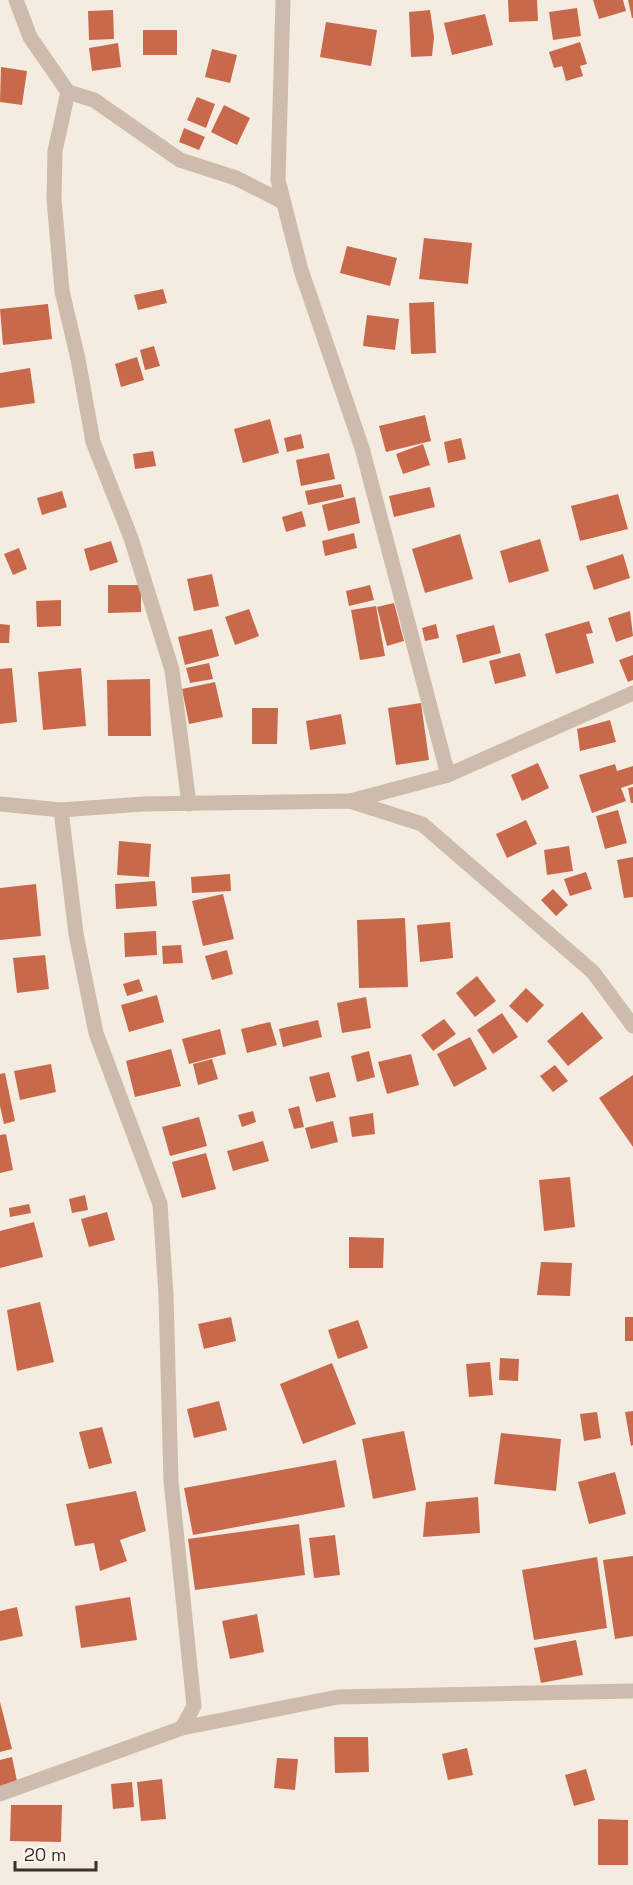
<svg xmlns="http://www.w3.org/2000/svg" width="633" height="1885" font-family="'Space Grotesk',sans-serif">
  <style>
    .building { fill: #c8694b }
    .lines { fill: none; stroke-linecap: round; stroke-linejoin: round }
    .street { stroke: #cdbbac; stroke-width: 15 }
  </style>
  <rect width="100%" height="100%" fill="#f4ebe1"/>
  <!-- building -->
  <g class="building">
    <path d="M508,0h29l1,21 -29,1z"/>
    <path d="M593,0h30l3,11 -27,8z"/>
    <path d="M628,0h5v18h-1z"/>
    <path d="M577,8l4,28 -28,4 -4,-28z"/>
    <path d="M113,10l1,29 -25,1 -1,-29z"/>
    <path d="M430,10l4,27 -2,19 -21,1 -2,-45z"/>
    <path d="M485,14l8,31 -41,10 -8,-32z"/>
    <path d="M326,22l51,8 -6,36 -51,-9z"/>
    <rect x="143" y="30" width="34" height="25"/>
    <path d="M580,42l7,22 -7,2 3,10 -17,5 -4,-15 -8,2 -5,-16z"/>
    <path d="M118,43l3,24 -29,4 -3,-23z"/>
    <path d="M212,49l25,6 -7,28 -25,-6z"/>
    <path d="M1,67l26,4 -5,34 -22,-3z"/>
    <path d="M197,97l18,7 -9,24 -19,-8z"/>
    <path d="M224,105l26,13 -13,27 -26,-13z"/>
    <path d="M184,128l21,9 -6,13 -20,-8z"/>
    <path d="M424,238l48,5 -4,41 -49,-5z"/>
    <path d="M347,246l50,12 -7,28 -50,-13z"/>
    <path d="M163,289l4,14 -29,7 -4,-15z"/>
    <path d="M434,302l2,51 -25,1 -2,-51z"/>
    <path d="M48,304l4,35 -49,6 -3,-36z"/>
    <path d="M367,315l32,4 -4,31 -32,-4z"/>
    <path d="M154,346l6,20 -15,4 -5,-20z"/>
    <path d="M137,357l7,23 -23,7 -6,-23z"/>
    <path d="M30,368l5,35 -35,5v-35z"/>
    <path d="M425,415l6,26 -45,11 -7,-26z"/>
    <path d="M270,419l9,34 -36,10 -9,-34z"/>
    <path d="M301,434l3,14 -17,4 -3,-14z"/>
    <path d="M461,438l5,21 -18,4 -4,-21z"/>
    <path d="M423,444l7,21 -27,9 -7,-20z"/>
    <path d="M153,451l3,15 -21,3 -2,-15z"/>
    <path d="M329,453l6,26 -34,7 -5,-26z"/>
    <path d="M341,484l3,13 -36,8 -3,-14z"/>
    <path d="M430,487l5,20 -41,10 -5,-21z"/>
    <path d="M62,491l5,16 -25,8 -5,-17z"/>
    <path d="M618,494l10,35 -48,12 -9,-35z"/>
    <path d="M355,497l5,26 -32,8 -6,-26z"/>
    <path d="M302,511l4,15 -20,6 -4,-15z"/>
    <path d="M354,533l3,15 -32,8 -3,-15z"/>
    <path d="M460,534l13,45 -48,14 -13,-44z"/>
    <path d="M540,539l9,32 -40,12 -9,-32z"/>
    <path d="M111,541l7,21 -28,9 -6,-22z"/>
    <path d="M19,548l8,21 -14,6 -9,-21z"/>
    <path d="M623,554l7,24 -36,12 -8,-24z"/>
    <path d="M212,574l7,32 -25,5 -7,-32z"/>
    <path d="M108,585h33v27l-33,1z"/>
    <path d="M370,585l4,15 -25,6 -3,-15z"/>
    <path d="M61,600v26l-24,1 -1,-26z"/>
    <path d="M394,603l10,38 -17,5 -10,-39z"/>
    <path d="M376,606l9,50 -25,4 -9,-50z"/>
    <path d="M249,609l10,27 -24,9 -10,-28z"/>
    <path d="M630,611l3,25 -17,6 -8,-24z"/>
    <path d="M589,621l4,12 -7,1 8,29 -38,11 -11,-40z"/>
    <path d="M0,624l10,1 -1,18h-9z"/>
    <path d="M436,624l3,14 -14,3 -3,-13z"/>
    <path d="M494,625l7,28 -38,10 -7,-28z"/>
    <path d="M212,629l7,27 -34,9 -7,-28z"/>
    <path d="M520,653l6,23 -31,8 -6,-23z"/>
    <path d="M633,655v25l-5,2 -9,-22z"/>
    <path d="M209,663l4,16 -23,4 -4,-15z"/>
    <path d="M12,668l5,54 -17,2v-55z"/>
    <path d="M81,668l5,58 -43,4 -5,-58z"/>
    <path d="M150,679l1,57h-43l-1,-56z"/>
    <path d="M215,682l8,35 -34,7 -7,-35z"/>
    <path d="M421,703l8,57 -33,5 -8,-57z"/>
    <path d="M252,708h26l-1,36h-25z"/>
    <path d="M341,714l5,30 -36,6 -4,-29z"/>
    <path d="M610,720l6,22 -36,9 -3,-22z"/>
    <path d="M538,763l11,25 -27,13 -11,-26z"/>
    <path d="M615,764l2,7 16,-5v18l-12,4 5,13 -34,12 -13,-38z"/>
    <path d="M633,787v16h-2l-3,-15z"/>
    <path d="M618,810l9,33 -22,6 -9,-33z"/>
    <path d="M526,820l11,24 -30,14 -11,-24z"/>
    <path d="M119,841l32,3 -2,33 -32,-2z"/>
    <path d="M569,846l4,25 -26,4 -3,-25z"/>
    <path d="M633,857v40l-9,1 -7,-38z"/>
    <path d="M586,872l6,17 -22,7 -6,-17z"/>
    <path d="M230,874l1,17 -39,2 -1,-16z"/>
    <path d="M155,881l2,25 -41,3 -1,-25z"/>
    <path d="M36,884l5,52 -41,4v-52z"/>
    <path d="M553,889l15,16 -12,11 -15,-16z"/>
    <path d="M223,894l11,45 -31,7 -11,-45z"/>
    <path d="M405,918l3,69 -49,1 -2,-68z"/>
    <path d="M450,922l3,36 -33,4 -3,-37z"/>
    <path d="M156,931l1,24 -32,2 -1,-24z"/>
    <path d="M181,945l2,18 -20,1 -1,-18z"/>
    <path d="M227,950l6,24 -21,6 -7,-24z"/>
    <path d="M45,955l4,34 -32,4 -4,-35z"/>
    <path d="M477,976l19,25 -21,16 -19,-24z"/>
    <path d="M139,979l4,12 -16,5 -4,-12z"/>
    <path d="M526,988l18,17 -17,18 -18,-17z"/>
    <path d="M157,995l7,27 -35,10 -8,-27z"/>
    <path d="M366,997l5,31 -29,5 -5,-30z"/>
    <path d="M582,1012l21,26 -35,28 -21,-25z"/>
    <path d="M502,1013l16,24 -25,17 -16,-24z"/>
    <path d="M444,1019l12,15 -23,17 -12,-16z"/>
    <path d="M318,1020l4,17 -39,10 -4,-18z"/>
    <path d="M270,1022l7,23 -30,8 -6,-24z"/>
    <path d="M220,1029l6,25 -37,10 -7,-25z"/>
    <path d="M470,1037l17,32 -33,18 -17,-33z"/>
    <path d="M171,1049l10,37 -46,11 -9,-36z"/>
    <path d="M369,1051l6,26 -18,5 -6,-26z"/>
    <path d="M411,1054l8,31 -32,9 -9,-32z"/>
    <path d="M212,1059l6,20 -20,6 -5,-21z"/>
    <path d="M51,1064l5,28 -36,8 -6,-29z"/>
    <path d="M555,1065l13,16 -15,11 -13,-16z"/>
    <path d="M329,1072l7,25 -20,5 -7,-25z"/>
    <path d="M5,1073l10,48 -11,3 -4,-18v-32z"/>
    <path d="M633,1075v72l-34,-49z"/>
    <path d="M299,1106l5,21 -10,2 -6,-20z"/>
    <path d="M253,1111l3,11 -14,5 -4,-12z"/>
    <path d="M373,1113l2,21 -23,3 -3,-20z"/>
    <path d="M199,1117l8,29 -37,10 -8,-29z"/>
    <path d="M333,1121l5,21 -27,7 -6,-21z"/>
    <path d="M6,1134l7,36 -13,3v-38z"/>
    <path d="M263,1141l6,20 -36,10 -6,-20z"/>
    <path d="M206,1153l10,36 -34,9 -10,-36z"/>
    <path d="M570,1177l5,50 -31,4 -5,-51z"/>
    <path d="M85,1195l3,15 -16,3 -3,-14z"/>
    <path d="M29,1204l2,9 -21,4 -1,-9z"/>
    <path d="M107,1212l8,28 -26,7 -8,-28z"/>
    <path d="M34,1222l9,35 -43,11v-37z"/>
    <path d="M349,1237l35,1 -1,30h-34z"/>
    <path d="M541,1262l31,1 -2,33 -33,-1z"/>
    <path d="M40,1302l14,60 -37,9 -10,-61z"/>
    <path d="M231,1317l5,24 -32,8 -6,-25z"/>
    <rect x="625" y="1317" width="8" height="24"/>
    <path d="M358,1320l10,28 -30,11 -10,-29z"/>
    <path d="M500,1358l19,1 -1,22 -19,-1z"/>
    <path d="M490,1362l3,33 -24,2 -3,-33z"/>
    <path d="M332,1363l24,61 -53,20 -23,-60z"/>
    <path d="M219,1401l8,29 -33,8 -7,-29z"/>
    <path d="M633,1411v34l-2,1 -6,-34z"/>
    <path d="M597,1412l4,26 -17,3 -4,-27z"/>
    <path d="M102,1427l10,36 -23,6 -10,-37z"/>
    <path d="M404,1431l12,59 -43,9 -11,-60z"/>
    <path d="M501,1433l60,6 -5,52 -62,-7z"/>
    <path d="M336,1460l9,47 -152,28 -9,-47z"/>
    <path d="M615,1472l11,42 -37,10 -11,-42z"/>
    <path d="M136,1491l10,40 -26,9 7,21 -27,10 -6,-28 -19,3 -9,-42z"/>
    <path d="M478,1497l2,36 -57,4 3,-35z"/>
    <path d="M299,1524l6,51 -110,15 -7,-51z"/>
    <path d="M335,1535l5,40 -26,3 -5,-40z"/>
    <path d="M633,1556v80l-18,3 -12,-79z"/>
    <path d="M597,1557l10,71 -73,12 -12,-70z"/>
    <path d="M130,1597l7,43 -56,8 -6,-42z"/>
    <path d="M17,1607l6,29 -23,5v-30z"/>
    <path d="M257,1614l7,38 -34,7 -8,-38z"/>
    <path d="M576,1640l7,35 -42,8 -7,-35z"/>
    <path d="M0,1702l12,47 -12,3z"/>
    <path d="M334,1737h34l1,35 -34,1z"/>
    <path d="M467,1748l6,27 -25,5 -6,-26z"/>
    <path d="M12,1757l5,24 -17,5v-26z"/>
    <path d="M277,1758l21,1 -3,31 -21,-2z"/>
    <path d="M586,1769l9,31 -21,6 -9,-31z"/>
    <path d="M162,1779l4,40 -25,2 -4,-39z"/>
    <path d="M132,1782l2,25 -21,2 -2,-25z"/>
    <path d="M11,1805h51l-1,37 -51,-1z"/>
    <path d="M598,1819l30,1v45h-30z"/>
  </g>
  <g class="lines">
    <!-- street -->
    <g class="street">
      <path d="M16,0l14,37 38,55 -13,59 -1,48 8,92 16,68 15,83 38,96 41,132 17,134"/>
      <path d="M283,0l-5,180 23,90 61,178 86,327"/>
      <path d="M68,92l26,8 86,60 56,18 47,24"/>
      <path d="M350,801l98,-26 185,-82"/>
      <path d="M0,804l61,6 82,-6 207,-3 72,23 171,148 40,54"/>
      <path d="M182,1728l156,-31 295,-6"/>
      <path d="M0,1794l182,-66 12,-22 -23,-225 -5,-186 -6,-91 -64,-171 -20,-99 -15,-124"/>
    </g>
  </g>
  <!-- scale -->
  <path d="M15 1861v9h81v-9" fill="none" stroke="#3b302b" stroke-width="3"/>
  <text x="24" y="1861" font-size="18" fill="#3b302b" stroke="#fbf5ee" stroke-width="4.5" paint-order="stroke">20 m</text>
</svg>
